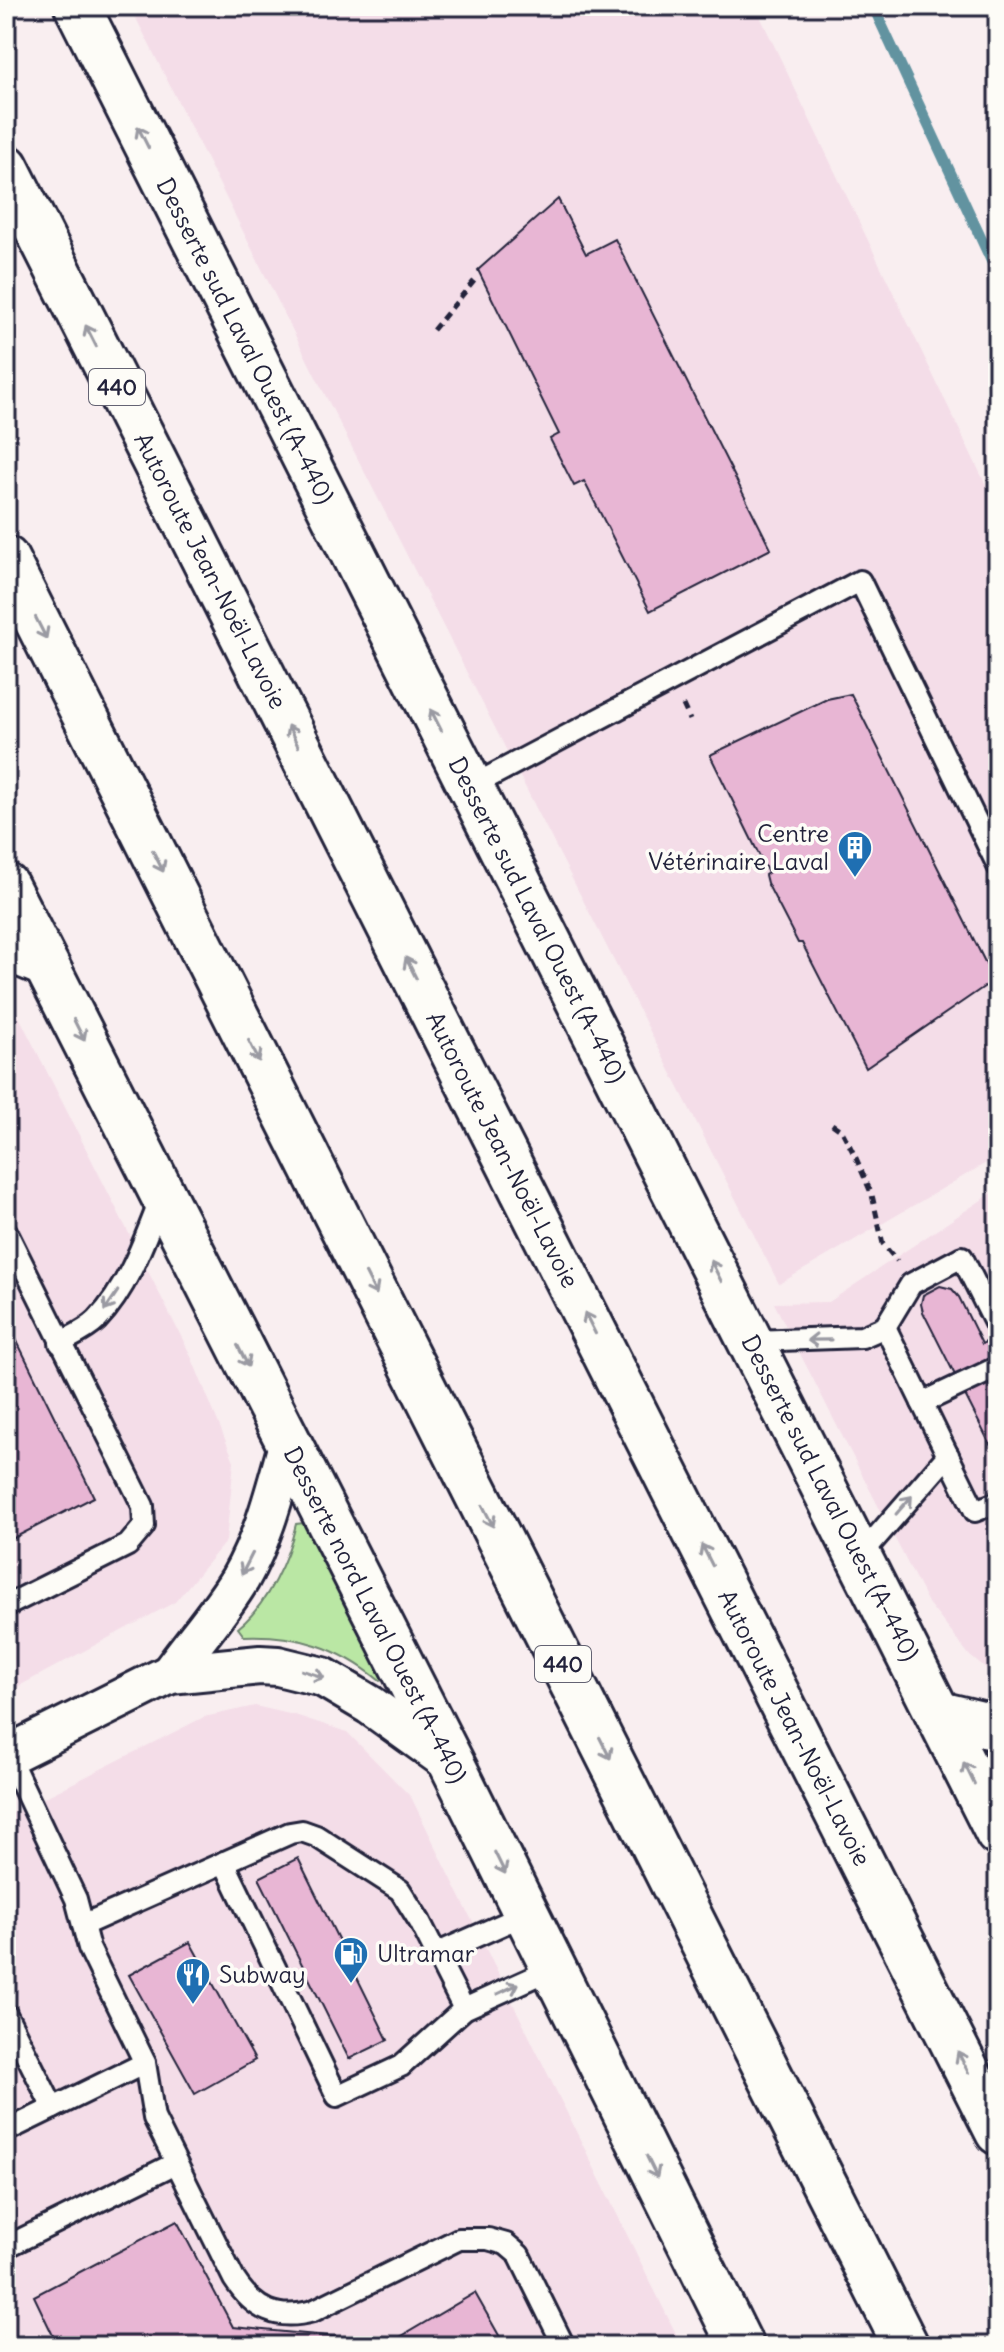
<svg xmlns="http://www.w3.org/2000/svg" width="1004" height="2352" font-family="Delius,sans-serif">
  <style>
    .built { fill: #f4dde8 }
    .green { fill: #bae7a4; stroke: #6e8470; stroke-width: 2 }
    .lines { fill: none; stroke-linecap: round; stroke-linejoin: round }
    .stream { stroke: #6293a0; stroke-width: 11 }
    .building { fill: #e8b6d4; stroke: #22223b; stroke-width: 2 }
    .lane-casing { stroke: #22223b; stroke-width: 26 }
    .street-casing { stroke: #22223b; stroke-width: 44 }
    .secondary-casing { stroke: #22223b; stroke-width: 50 }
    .primary-casing { stroke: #22223b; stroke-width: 50 }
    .highway-casing { stroke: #22223b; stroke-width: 50 }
    .path { stroke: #22223b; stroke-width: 5; stroke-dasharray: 8 6; stroke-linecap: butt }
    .lane { stroke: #fdfcf7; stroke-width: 20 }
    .street { stroke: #fdfcf7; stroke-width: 38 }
    .secondary { stroke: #fdfcf7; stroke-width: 44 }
    .primary { stroke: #fdfcf7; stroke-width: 44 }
    .highway { stroke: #fdfcf7; stroke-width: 44 }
    .oneway { stroke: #9a9aa2 }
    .labels { text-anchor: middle; stroke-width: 7; stroke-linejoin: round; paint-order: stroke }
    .shield { fill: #fdfcf7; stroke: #646373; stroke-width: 2 }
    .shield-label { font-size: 22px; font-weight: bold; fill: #22223b }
    .street-label { font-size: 24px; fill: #22223b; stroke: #fdfcf7 }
    .poi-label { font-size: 24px; fill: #22223b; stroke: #fdfcf7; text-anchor: start }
  </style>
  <rect width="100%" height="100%" fill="#f9eef0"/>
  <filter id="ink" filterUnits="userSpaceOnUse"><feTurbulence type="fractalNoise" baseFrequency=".0125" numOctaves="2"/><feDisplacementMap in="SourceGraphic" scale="16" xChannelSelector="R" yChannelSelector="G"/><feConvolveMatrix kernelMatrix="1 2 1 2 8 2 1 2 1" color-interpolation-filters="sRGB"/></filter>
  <g filter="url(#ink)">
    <!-- built -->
    <g class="built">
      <path d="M130,6h625l243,504v646l-219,128 -463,-907z"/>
      <path d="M6,991l184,363 44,107 -8,80 -51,61 -169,91z"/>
      <path d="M998,1189v490l-28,-23 -42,-53 -154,-300 55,-1z"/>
      <path d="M255,1706l43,10 49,16 64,65 271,549h-676v-529l198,-100z"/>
    </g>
    <!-- green -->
    <path class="green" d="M304,1523l79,157 -3,1c-41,-34 -84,-47 -136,-45l-6,-8c29,-23 50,-69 58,-104z"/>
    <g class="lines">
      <!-- stream -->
      <path class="stream" d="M873,6l125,269"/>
    </g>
    <!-- building -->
    <g class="building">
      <path d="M558,199l28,55 29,-15 156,310 -121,62 -66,-130 -10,5 -24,-47 9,-5 -81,-164z"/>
      <path d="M851,694l143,286 -128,88 -64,-125h-4l-31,-60 -2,-8 3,-2 -58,-118 117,-56z"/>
      <path d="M940,1286l12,3 7,8 23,47 16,-8v124l-75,-148 -2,-8 2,-9z"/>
      <path d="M6,1319l88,178 -88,45z"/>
      <path d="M298,1858l90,182 -39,19 -90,-181z"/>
      <path d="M190,1942l65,118 -60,34 -66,-119z"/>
      <path d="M177,2221l56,106 104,10 6,9h-285l-24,-50z"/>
      <path d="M475,2293l30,53h-120z"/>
    </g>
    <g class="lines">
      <defs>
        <g id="lane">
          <path d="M470,787l390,-206 138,285"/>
          <path d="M6,961l41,17"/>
          <path d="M6,1231l137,275 1,20 -16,19 -122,61"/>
          <path d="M885,1327l90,184 23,-9"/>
          <path d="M751,1341l111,-4 23,-10 26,-43 51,-27 36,72"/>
          <path d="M60,1343c13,-7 27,-13 37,-23 31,-32 48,-81 64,-122"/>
          <path d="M922,1403l76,-36"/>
          <path d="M860,1556l88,-101"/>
          <path d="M8,1755l68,144 13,49 56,115 9,55 80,161c20,31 43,42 79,32l146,-72h29l18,5 13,11 45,91"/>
          <path d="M224,1862l113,234 64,-30 63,-57 88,-40"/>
          <path d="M83,1925l207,-92 12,-2 14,5 84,54 20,32 44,87"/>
          <path d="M436,1954l90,-40"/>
          <path d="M6,2014l47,94"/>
          <path d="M6,2131l139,-68"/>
          <path d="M6,2247l170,-84"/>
        </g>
        <g id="street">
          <path d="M170,1674c23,-32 50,-62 70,-95 24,-42 35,-88 48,-134"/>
          <path d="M6,1756l164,-82 90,-9 18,1 45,11 47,28 82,59"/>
        </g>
        <path id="secondary" d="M939,1714l59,14"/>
        <g id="primary">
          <path d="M77,6l921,1827"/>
          <path d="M6,886l446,878 289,582"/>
        </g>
        <g id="highway">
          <path d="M6,167l992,1965"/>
          <path d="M6,559l900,1787"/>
        </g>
      </defs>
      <!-- lane casing -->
      <use href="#lane" class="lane-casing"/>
      <!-- street casing -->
      <use href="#street" class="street-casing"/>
      <!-- secondary casing -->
      <use href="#secondary" class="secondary-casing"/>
      <!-- primary casing -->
      <use href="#primary" class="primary-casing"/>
      <!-- highway casing -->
      <use href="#highway" class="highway-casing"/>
      <!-- path -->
      <g class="path">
        <path d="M433,330l42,-50"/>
        <path d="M683,705l7,15"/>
        <path d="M832,1124l10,7 14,27 16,37 11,49 14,17"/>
      </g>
      <!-- lane -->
      <use href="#lane" class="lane"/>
      <!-- street -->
      <use href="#street" class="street"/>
      <!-- secondary -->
      <use href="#secondary" class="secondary"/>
      <!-- primary -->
      <use href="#primary" class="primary"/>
      <!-- highway -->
      <use href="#highway" class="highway"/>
    </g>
    <!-- one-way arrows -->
    <defs><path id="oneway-shaft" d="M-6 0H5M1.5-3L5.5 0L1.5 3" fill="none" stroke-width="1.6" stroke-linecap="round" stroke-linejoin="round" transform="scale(2)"/></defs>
    <g class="oneway">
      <use href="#oneway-shaft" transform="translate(143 137) rotate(-117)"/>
      <use href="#oneway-shaft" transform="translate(91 336) rotate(-117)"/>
      <use href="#oneway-shaft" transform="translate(41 628) rotate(63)"/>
      <use href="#oneway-shaft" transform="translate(436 720) rotate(-117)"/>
      <use href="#oneway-shaft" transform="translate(293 736) rotate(-117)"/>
      <use href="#oneway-shaft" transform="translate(158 861) rotate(63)"/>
      <use href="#oneway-shaft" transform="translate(411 968) rotate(-117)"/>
      <use href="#oneway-shaft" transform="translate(79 1030) rotate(63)"/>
      <use href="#oneway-shaft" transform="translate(254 1051) rotate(63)"/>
      <use href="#oneway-shaft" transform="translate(716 1271) rotate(-117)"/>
      <use href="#oneway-shaft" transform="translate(371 1284) rotate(63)"/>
      <use href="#oneway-shaft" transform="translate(111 1301) rotate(124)"/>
      <use href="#oneway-shaft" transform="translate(590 1323) rotate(-117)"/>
      <use href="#oneway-shaft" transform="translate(819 1340) rotate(179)"/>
      <use href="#oneway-shaft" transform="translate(243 1356) rotate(63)"/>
      <use href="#oneway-shaft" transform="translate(904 1505) rotate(-49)"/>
      <use href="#oneway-shaft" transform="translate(488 1516) rotate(63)"/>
      <use href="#oneway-shaft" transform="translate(707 1555) rotate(-117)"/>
      <use href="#oneway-shaft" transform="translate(247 1564) rotate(117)"/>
      <use href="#oneway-shaft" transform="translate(313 1674) rotate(18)"/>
      <use href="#oneway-shaft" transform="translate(605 1748) rotate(63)"/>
      <use href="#oneway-shaft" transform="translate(969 1773) rotate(-116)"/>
      <use href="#oneway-shaft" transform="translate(500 1863) rotate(64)"/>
      <use href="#oneway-shaft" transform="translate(508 1989) rotate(-25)"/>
      <use href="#oneway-shaft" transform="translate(963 2062) rotate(-117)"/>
      <use href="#oneway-shaft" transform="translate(652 2167) rotate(64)"/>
    </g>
  </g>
  <!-- icons -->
  <defs>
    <symbol id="building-pin" viewBox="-11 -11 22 30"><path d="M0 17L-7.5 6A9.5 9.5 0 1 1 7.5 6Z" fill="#1f6fb2" stroke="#fdfcf7"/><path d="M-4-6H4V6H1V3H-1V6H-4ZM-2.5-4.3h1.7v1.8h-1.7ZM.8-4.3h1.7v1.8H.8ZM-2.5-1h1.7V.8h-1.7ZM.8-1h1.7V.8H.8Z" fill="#fff"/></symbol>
    <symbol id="fuel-pin" viewBox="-11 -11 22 30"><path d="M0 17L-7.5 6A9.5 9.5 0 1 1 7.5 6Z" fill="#1f6fb2" stroke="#fdfcf7"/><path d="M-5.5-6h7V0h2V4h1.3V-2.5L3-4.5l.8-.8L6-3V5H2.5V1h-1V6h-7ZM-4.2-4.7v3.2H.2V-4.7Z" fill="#fff"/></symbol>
    <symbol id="restaurant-pin" viewBox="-11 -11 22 30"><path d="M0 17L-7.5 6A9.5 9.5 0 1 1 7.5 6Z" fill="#1f6fb2" stroke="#fdfcf7"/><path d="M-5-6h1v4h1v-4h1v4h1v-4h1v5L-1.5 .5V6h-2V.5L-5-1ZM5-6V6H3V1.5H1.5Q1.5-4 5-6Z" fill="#fff"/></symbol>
  </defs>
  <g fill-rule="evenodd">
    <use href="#building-pin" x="835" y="828" width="40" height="54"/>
    <use href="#fuel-pin" x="331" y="1934" width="40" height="54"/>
    <use href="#restaurant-pin" x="173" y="1955" width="40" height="54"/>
  </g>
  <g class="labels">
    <!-- shield labels -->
    <g class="shield">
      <rect x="89" y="369" width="56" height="36" rx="6"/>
      <rect x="535" y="1646" width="56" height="36" rx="6"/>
    </g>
    <g class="shield-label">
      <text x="117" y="395">440</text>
      <text x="563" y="1672">440</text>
    </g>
    <!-- street labels -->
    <g class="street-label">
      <text transform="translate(245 341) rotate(63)" y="8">Desserte sud Laval Ouest (A-440)</text>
      <text transform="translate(210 571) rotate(63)" y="8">Autoroute Jean-Noël-Lavoie</text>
      <text transform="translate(537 920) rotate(63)" y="8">Desserte sud Laval Ouest (A-440)</text>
      <text transform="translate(502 1150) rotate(63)" y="8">Autoroute Jean-Noël-Lavoie</text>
      <text transform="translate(830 1498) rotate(63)" y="8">Desserte sud Laval Ouest (A-440)</text>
      <text transform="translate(375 1615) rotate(63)" y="8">Desserte nord Laval Ouest (A-440)</text>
      <text transform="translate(794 1728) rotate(63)" y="8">Autoroute Jean-Noël-Lavoie</text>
    </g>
    <!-- poi labels -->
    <g class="poi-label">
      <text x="829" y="842" text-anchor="end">Centre<tspan x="829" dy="28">Vétérinaire Laval</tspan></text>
      <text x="377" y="1962">Ultramar</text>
      <text x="219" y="1983">Subway</text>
    </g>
  </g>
  <!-- margin -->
  <rect width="1004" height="2352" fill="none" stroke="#fdfcf7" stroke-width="32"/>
  <rect x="16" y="16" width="972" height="2320" fill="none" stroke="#22223b" stroke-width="3" filter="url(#ink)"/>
</svg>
